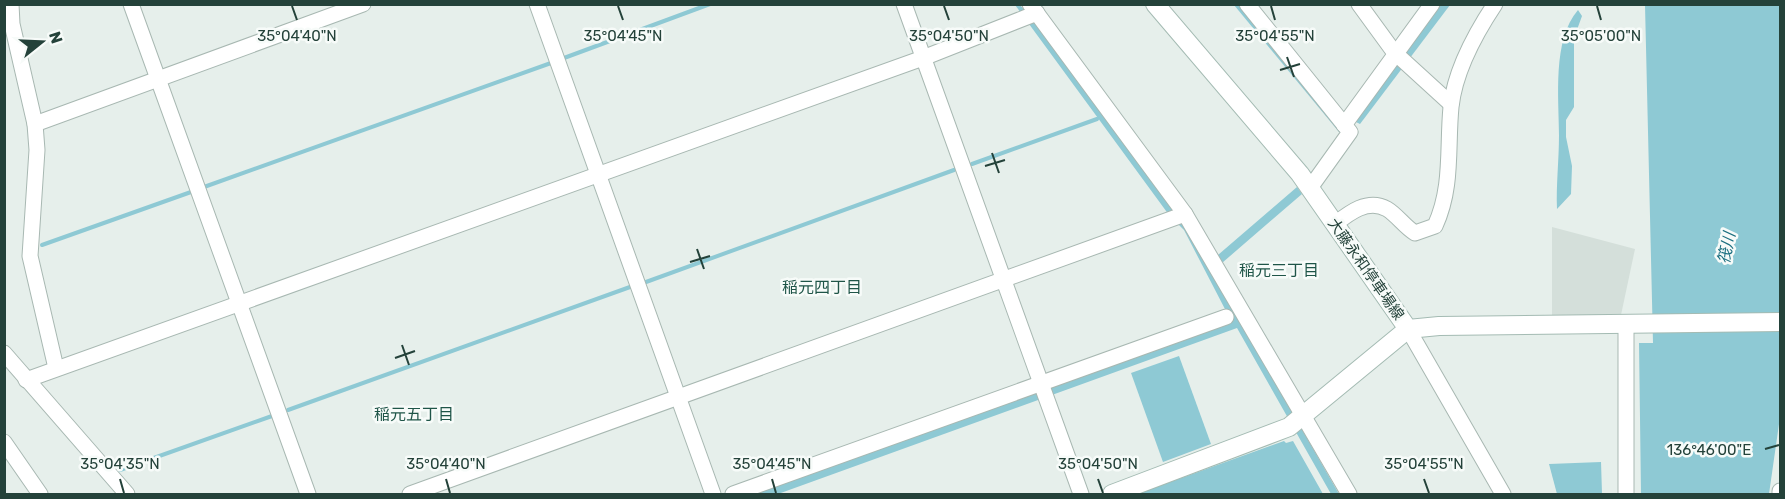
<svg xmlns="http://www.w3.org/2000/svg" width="1785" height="499" font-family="Rubik,'Noto Sans JP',sans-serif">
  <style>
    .built { fill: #d4dfda }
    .water { fill: #8ec9d4 }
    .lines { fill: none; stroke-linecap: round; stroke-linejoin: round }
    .stream { stroke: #8ec9d4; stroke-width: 4 }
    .street-casing { stroke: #a8b8b2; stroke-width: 17 }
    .secondary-casing { stroke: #a4bbb3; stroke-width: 20 }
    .street { stroke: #fff; stroke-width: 15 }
    .secondary { stroke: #fff; stroke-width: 18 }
    .ticks { fill: none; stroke: #24423a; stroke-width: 2 }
    .labels { text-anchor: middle; stroke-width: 5; stroke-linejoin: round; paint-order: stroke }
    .street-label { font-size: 15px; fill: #24423a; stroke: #f7fbf9 }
    .water-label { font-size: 16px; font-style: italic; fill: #1c6f80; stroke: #f7fbf9 }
    .neighbourhood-label { font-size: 16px; fill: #1f5548; stroke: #f7fbf9 }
    .ticks-label { font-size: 15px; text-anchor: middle; fill: #24423a; stroke: #f7fbf9; stroke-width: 5; stroke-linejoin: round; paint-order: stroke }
  </style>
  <rect width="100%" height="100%" fill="#e6efeb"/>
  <!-- built -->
  <path class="built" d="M1552,227l83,22 -14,66 -69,1z"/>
  <!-- water -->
  <g class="water">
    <path d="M1015,5h5l17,19 174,237 86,-74 5,7 -87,75 22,49 8,9 46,83 6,4 7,19 35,61h-8l-94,-166 -459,166h-27l475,-183 -42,-81 -15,-15z"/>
    <path d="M1234,5h7l100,125 -2,2z"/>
    <path d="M1441,5h9l-90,119 -6,-3z"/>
    <path d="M1645,5h135v412l-11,77h-128l-2,-151h14z"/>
    <path d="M1578,10l4,6 -8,22v69l-8,13v17l6,29 -1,28 -14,15c-1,-24 2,-49 2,-74 0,-37 -7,-95 19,-125z"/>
    <path d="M1179,356l32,88 -48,18 -32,-89z"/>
    <path d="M1284,441l2,2 7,-2 30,53h-186z"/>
    <path d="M1601,462l1,32h-45l-8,-30z"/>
  </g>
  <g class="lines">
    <!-- stream -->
    <g class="stream">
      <path d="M564,58l146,-54"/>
      <path d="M972,164l125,-45"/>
      <path d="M204,187l347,-124"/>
      <path d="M42,245l149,-53"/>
      <path d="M646,282l308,-112"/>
      <path d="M288,410l342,-123"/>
      <path d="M120,470l152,-54"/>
    </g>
    <defs>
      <g id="street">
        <path d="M11,4l1,20 23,100 2,26 -7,106 26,112"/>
        <path d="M131,4l177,490"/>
        <path d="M537,4l176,490"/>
        <path d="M904,4l177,490"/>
        <path d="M1030,4l155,210 164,280"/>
        <path d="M1247,4l103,128 -40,56"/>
        <path d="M1359,4l35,48 57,52"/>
        <path d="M35,124l328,-120"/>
        <path d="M1344,125l88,-121"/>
        <path d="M1335,224c14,-11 33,-26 52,-15 10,6 18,18 28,24l20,-7c18,-39 12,-78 16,-119 4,-37 24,-73 44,-103"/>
        <path d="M1408,329l95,165"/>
        <path d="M4,353l123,141"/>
        <path d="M26,380l897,-322 114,-45"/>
        <path d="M4,442l36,52"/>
        <path d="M410,494l775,-280"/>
        <path d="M733,494l493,-177"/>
        <path d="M1626,494v-170"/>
        <path d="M1780,494v-3"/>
      </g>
      <g id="secondary">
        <path d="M1155,4l145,170 108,155 31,-3 341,-4"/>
        <path d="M1112,494l177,-67 119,-98"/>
      </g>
    </defs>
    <!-- street casing -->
    <use href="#street" class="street-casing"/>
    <!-- secondary casing -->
    <use href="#secondary" class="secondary-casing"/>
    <!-- street -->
    <use href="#street" class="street"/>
    <!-- secondary -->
    <use href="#secondary" class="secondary"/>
  </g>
  <!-- ticks -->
  <path class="ticks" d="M292,6l5,14M618,6l5,14M944,6l5,14M1271,6l4,14M1597,6l4,14M1287,57l7,20M1280,70l20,-6M992,153l7,20M985,166l20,-6M697,249l7,20M690,262l20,-6M402,345l7,20M395,358l20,-7M1765,449l14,-4M120,479l4,14M446,479l4,14M772,479l4,14M1098,479l5,14M1424,479l5,14"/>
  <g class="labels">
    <!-- street labels -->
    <g class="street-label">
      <text transform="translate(1366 269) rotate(55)" y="5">大藤永和停車場線</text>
    </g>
    <!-- water labels -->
    <g class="water-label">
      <text transform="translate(1726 248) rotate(-79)" y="6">筏川</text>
    </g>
    <!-- neighbourhood labels -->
    <g class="neighbourhood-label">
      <text x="1279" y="276">稲元三丁目</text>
      <text x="822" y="293">稲元四丁目</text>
      <text x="414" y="420">稲元五丁目</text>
    </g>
  </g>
  <g class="ticks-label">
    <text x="297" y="41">35°04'40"N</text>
    <text x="623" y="41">35°04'45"N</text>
    <text x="949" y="41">35°04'50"N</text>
    <text x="1275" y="41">35°04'55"N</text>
    <text x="1601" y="41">35°05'00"N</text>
    <text x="1709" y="455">136°46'00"E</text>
    <text x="120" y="469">35°04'35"N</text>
    <text x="446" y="469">35°04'40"N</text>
    <text x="772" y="469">35°04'45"N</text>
    <text x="1098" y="469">35°04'50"N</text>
    <text x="1424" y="469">35°04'55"N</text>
  </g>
  <!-- border -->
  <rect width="1785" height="499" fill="none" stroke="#24423a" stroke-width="12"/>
  <!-- north arrow -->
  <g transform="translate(42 42) rotate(72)" stroke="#f7fbf9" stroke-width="4.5" paint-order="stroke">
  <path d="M0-4.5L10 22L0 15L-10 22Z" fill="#24423a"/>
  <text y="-9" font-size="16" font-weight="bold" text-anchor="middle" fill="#24423a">N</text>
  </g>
</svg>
